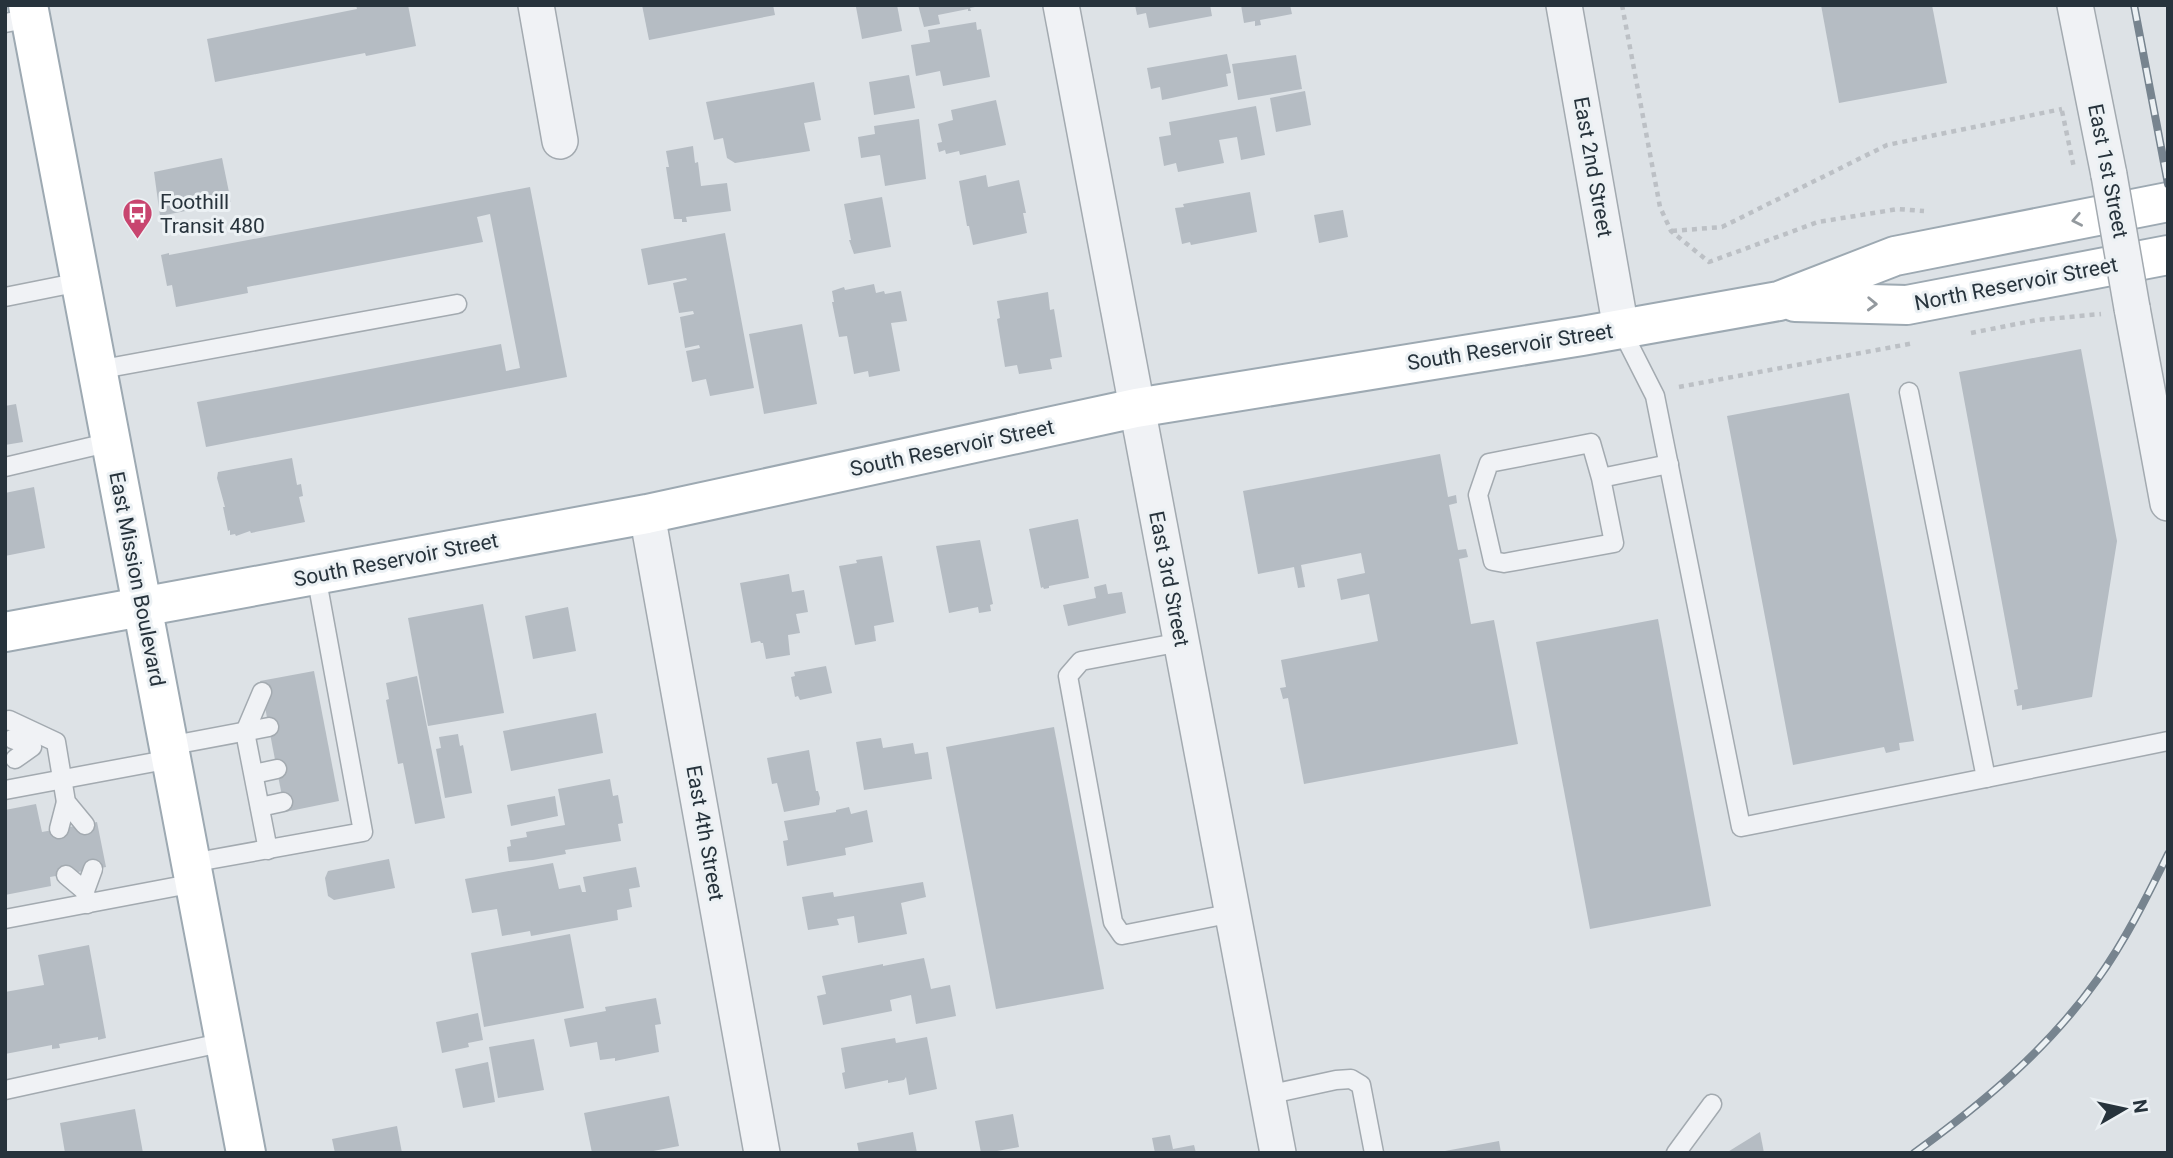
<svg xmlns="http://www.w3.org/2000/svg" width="2173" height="1158" font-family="Roboto,sans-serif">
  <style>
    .building { fill: #b5bcc3 }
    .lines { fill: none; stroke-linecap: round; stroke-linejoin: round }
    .lane-casing { stroke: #a3aab0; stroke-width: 21 }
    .street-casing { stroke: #a3aab0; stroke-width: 38 }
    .primary-casing { stroke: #9da9b2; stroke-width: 42 }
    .path { stroke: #bcc0c5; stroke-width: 4.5; stroke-dasharray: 5 5; stroke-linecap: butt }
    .lane { stroke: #f0f2f5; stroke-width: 18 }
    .street { stroke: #f0f2f5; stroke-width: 35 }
    .primary { stroke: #fff; stroke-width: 38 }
    .rail-casing { stroke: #77848f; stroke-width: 8 }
    .rail { stroke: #ecf1f4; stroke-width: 5; stroke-dasharray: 16; stroke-linecap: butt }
    .street-bridge-casing { stroke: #a3aab0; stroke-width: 38; stroke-linecap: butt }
    .path-bridge { stroke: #bcc0c5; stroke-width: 4.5; stroke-dasharray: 5 5; stroke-linecap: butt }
    .street-bridge { stroke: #f0f2f5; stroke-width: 35 }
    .oneway { stroke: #93999e }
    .labels { text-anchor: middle; stroke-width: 6; stroke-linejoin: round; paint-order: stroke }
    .street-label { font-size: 21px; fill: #27333c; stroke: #ecf1f4 }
    .poi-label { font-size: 21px; fill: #27333c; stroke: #ecf1f4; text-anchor: start }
  </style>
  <rect width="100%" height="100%" fill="#dde2e6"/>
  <!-- building -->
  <g class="building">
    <path d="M356,5h52l8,41 -50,10 -1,-3 -150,29 -8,-43 150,-30z"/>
    <path d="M642,5h131l2,10 -126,25z"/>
    <path d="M864,5h33l5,26 -40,8 -6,-32z"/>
    <path d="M918,5h57v2l-5,1 1,3h-3v-2l-30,6 2,9 -16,3z"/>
    <path d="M1135,5h75l2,11 -63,12 -3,-15 -9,2z"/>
    <path d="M1241,5h49l2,9 -32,6 1,5 -6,1v-5l-11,2z"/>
    <path d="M1821,5h111l15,78 -108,20z"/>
    <path d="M976,22l1,8 4,-1 9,48 -47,9 -3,-15 -24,5 -5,-31 19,-3 -2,-12z"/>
    <path d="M1227,54l4,19 -5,1 2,12 -66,14 -2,-13 -9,2 -4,-21z"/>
    <path d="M1296,55l6,34 -64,11 -6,-36z"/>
    <path d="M909,75l6,33 -41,7 -5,-33z"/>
    <path d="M814,82l7,38 -17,3 6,28 -75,12 -8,-5 -4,-20 -9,2 -8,-38z"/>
    <path d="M1305,91l6,34 -35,7 -6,-34z"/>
    <path d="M996,100l10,45 -46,10 -1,-4 -13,3 -1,-4 -6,2 -2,-9 5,-1 -4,-18 15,-4 -2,-10z"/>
    <path d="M1256,106l9,49 -24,5 -4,-23 -18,3 5,23 -46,9 -2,-9 -12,3 -5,-29 12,-2 -2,-13z"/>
    <path d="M919,119l7,60 -41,7 -5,-31 -19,3 -3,-21 17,-3 -1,-8z"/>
    <path d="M693,146l2,17 3,-1 3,24 26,-3 4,28 -45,6 1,5h-5v-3h-8l-8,-52h3l-3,-16z"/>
    <path d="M222,158l9,44 -71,14 -6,-44z"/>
    <path d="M986,175l2,12 31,-7 7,33h-3l4,20 -54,12 -4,-19h-2l-8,-45z"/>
    <path d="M530,187l37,190 -361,70 -9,-45 304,-58 5,27 14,-3 -30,-154 -13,3 6,25 -236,45 1,6 -72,14 -4,-22 -5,1 -6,-31 8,-2v2z"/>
    <path d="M1250,192l7,40 -66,13 -1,-3 -8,2 -7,-36 9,-1 -1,-3z"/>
    <path d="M882,197l9,50 -37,7 -5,-14h2l-7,-36z"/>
    <path d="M1343,210l5,27 -29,6 -5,-28z"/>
    <path d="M725,233l29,155 -44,8 -4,-17 -14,3 -6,-31 14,-3 -1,-3 -14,3 -5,-31 14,-3 -1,-3 -14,2 -6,-30 14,-3 -1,-2 -38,7 -7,-36z"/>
    <path d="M874,284l2,9 8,-2 1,3 16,-3 6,30 -16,2 9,48 -31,6 -1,-6 -14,3 -7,-38 -8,1 -7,-35h2l-2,-11 12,-4 1,3z"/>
    <path d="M1048,292l2,18 4,-1 8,48 -12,2 2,10 -33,5 -2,-9 -12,2 -8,-48 3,-1 -3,-17z"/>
    <path d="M802,324l15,80 -53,10 -15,-80z"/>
    <path d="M2081,349l36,192 -25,156 -70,13v-5l-5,1 -3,-16 4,-1 -59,-317z"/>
    <path d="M1849,393l65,348 -15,2 1,7 -14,3 -2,-6 -91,18 -66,-349z"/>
    <path d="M16,404l7,38 -18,3v-39z"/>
    <path d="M1440,454l8,43 8,-2 1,8 -8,2 9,45 8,-1 2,8 -9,2 12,65 23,-4 24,124 -214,40 -16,-86 -5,1 -3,-11 6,-1 -5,-27 97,-19 -9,-47 -28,6 -4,-21 28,-6 -4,-20 -60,12 4,22 -7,1 -4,-21 -36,7 -15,-83z"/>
    <path d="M292,458l5,27 4,-1 2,12 -4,1 6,25 -45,9 -9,2 -1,-2 -14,5 -1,-2 -5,1v-5l-2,1 -5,-24h2l-8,-29 1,-6z"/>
    <path d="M34,487l11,61 -40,8v-63z"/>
    <path d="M1078,519l11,59 -40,8v2l-5,1 -1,-2 -2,1 -12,-59z"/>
    <path d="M980,540l13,64 -3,1 1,6 -12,2 -1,-6 -29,6 -13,-67z"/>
    <path d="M882,556l12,66 -20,4 2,15 -21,4 -16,-79 18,-3 -1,-3z"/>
    <path d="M789,574l3,18 12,-2 4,22 -12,2 4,19 -12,2 2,20 -24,4 -3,-16h-2l-1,-2 -9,2 -11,-60z"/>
    <path d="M1106,584l2,10 14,-2 4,21 -58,13 -5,-21 33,-7 -2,-11z"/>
    <path d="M483,604l21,109 -76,13 -20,-108z"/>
    <path d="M568,607l8,44 -43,8 -8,-43z"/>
    <path d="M1658,619l53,287 -121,23 -54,-287z"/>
    <path d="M826,666l6,27 -32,7 -2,-4 -3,1 -4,-20 4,-1 -1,-4z"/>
    <path d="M314,671l25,130 -54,11 -25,-131z"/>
    <path d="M417,676l28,142 -30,6 -12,-61 -5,1 -12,-64 3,-1 -3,-16z"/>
    <path d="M596,713l7,40 -92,18 -8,-40z"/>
    <path d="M1054,727l50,262 -108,20 -50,-262z"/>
    <path d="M458,734l2,12 3,-1 9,48 -27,5 -9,-49 5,-1 -2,-11z"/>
    <path d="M881,738l2,10 30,-5 2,11 13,-2 4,27 -68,11 -8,-48z"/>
    <path d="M809,750l7,41h2l2,7 -1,7 -35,7 -7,-29 -5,1 -5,-26z"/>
    <path d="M610,779l3,17 5,-1 5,28 -5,1 3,17 -56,9 1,4 -33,6 -24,2 -2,-15 4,-1 -1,-6 17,-3 -1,-5 39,-7 -7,-36z"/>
    <path d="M555,796l3,20 -47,10 -4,-21z"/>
    <path d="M36,804l6,28 55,-10 9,45 -56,10 1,9 -46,9v-85z"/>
    <path d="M849,807l2,7 16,-4 6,32 -28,6 1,7 -59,11 -4,-25 5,-1 -4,-19 52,-9v-2z"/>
    <path d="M389,859l6,29 -61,12 -6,-4 -3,-18 3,-7z"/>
    <path d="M553,863l6,26 21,-4 2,7h4l-3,-15 53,-10 4,20 -11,2 3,18 -15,3 1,10 -87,16 -1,-5 -28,5 -5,-27 -25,4 -7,-34z"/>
    <path d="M923,882l3,15 -25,6 6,31 -49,9 -4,-27 -17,3 2,6 -31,5 -6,-33 31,-5 1,5z"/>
    <path d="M570,934l14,74 -100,19 -13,-74z"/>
    <path d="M89,945l17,93 -8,2v-3l-39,7 1,4 -8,1v-4l-47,9v-62l39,-7 -6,-30z"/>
    <path d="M924,958l7,31 19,-4 6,31 -40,8 -5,-29 -21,5 2,11 -69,14 -6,-29 9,-2 -4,-18 61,-12v2z"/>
    <path d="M656,998l5,26 -6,1 4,27 -44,9v-3l-15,2 -3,-18 -27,5 -6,-28 42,-8 -1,-4z"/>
    <path d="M478,1013l5,27 -15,3 1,4 -27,6 -6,-31z"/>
    <path d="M927,1037l10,52 -28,6 -3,-18 -2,3 -16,3v-3l-43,9 -3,-16 3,-1 -4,-24 54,-10 1,5z"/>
    <path d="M534,1039l10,51 -46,8 -9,-51z"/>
    <path d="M488,1062l7,40 -32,6 -8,-39z"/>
    <path d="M669,1096l10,50 -36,7h-51l-8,-40z"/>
    <path d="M135,1109l8,44h-78l-5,-30z"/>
    <path d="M1013,1114l6,33 -22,4 1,2h-17l-6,-32z"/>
    <path d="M397,1126l5,27h-67l-3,-14z"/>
    <path d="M913,1132l4,21h-58l-2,-10z"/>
    <path d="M1760,1132l4,21h-38z"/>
    <path d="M1170,1135l3,14 21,-4 2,8h-41l-3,-15z"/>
    <path d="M1499,1141l2,12h-56v-2z"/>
  </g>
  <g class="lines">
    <defs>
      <g id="lane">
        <path d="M5,23l26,-5"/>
        <path d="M5,297l75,-15"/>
        <path d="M1621,329l34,67 86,431 245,-49 -77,-386"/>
        <path d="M97,370l360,-66"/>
        <path d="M5,467l106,-25"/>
        <path d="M1601,478l13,65 -110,20 -11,-2 -15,-66 11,-32 102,-20 10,35 68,-14"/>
        <path d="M1181,642l-100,19 -13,15 45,246 9,13 111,-22"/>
        <path d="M262,692l-17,40 23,118"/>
        <path d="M5,721l4,-1 47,22 10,60 19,23"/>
        <path d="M12,739l20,8 -17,12"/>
        <path d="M168,746l101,-19"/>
        <path d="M254,774l23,-5"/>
        <path d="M1986,778l182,-37"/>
        <path d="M5,790l166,-31"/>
        <path d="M260,807l23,-5"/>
        <path d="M59,829l7,-27"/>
        <path d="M191,863l172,-31 -47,-257"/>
        <path d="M66,875l19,16"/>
        <path d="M87,904l-2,-13 8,-22"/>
        <path d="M5,919l190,-36"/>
        <path d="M5,1090l220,-48"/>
        <path d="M1267,1095l69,-15 15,-1 10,6 13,68"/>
        <path d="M1676,1153l36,-49"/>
      </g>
      <g id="street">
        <path d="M536,5l24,136"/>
        <path d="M1061,5l217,1148"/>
        <path d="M1564,5l57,324"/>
        <path d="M2075,5l34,170"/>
        <path d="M2132,308l36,195"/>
        <path d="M647,514l115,639"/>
      </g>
      <g id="primary">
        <path d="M28,5l218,1148"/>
        <path d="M1795,302l112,3 261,-50"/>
        <path d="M5,632l642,-118 489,-106 446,-72 197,-35 116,-45 273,-54"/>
      </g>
    </defs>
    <!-- lane casing -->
    <use href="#lane" class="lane-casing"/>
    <!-- street casing -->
    <use href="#street" class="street-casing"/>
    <!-- primary casing -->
    <use href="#primary" class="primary-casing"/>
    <!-- path -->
    <g class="path">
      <path d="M1622,5l38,202 11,24 38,31 109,-40 80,-13 26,2"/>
      <path d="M1672,231l50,-4 165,-82 175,-36"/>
      <path d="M1971,333l66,-13 64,-6"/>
      <path d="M1679,387l235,-44"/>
    </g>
    <!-- lane -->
    <use href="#lane" class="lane"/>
    <!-- street -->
    <use href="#street" class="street"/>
    <!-- primary -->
    <use href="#primary" class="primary"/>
    <defs>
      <g id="rail">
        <path d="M2134,5l34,179"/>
        <path d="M1914,1153c68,-49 134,-104 183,-173 28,-39 50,-83 71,-126"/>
      </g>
    </defs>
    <!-- rail casing -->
    <use href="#rail" class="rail-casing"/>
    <!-- rail -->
    <use href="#rail" class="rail"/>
    <defs>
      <path id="street-bridge" d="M2109,175l23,133"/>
    </defs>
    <!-- street-bridge casing -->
    <use href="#street-bridge" class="street-bridge-casing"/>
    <!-- path-bridge -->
    <path class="path-bridge" d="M2062,111l12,57"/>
    <!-- street-bridge -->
    <use href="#street-bridge" class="street-bridge"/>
  </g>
  <!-- one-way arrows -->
  <defs><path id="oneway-chevron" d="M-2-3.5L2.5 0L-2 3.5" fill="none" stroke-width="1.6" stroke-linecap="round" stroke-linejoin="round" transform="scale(1.75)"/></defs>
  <g class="oneway">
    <use href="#oneway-chevron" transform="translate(2077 220) rotate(169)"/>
    <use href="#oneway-chevron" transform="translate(1872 304) rotate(2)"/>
  </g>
  <!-- icons -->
  <defs>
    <symbol id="bus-pin" viewBox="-11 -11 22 30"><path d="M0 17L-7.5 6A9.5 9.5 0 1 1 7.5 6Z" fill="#c8456f" stroke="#ecf1f4"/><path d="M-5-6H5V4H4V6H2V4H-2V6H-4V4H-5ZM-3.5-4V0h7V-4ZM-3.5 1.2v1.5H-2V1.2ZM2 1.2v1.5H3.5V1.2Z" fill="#fff"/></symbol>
  </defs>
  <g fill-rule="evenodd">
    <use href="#bus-pin" x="120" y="196" width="35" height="47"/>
  </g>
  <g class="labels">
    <!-- street labels -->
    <g class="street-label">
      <text transform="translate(1593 167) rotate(80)" y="7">East 2nd Street</text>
      <text transform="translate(2108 171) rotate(79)" y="7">East 1st Street</text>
      <text transform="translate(2016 284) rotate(-11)" y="7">North Reservoir Street</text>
      <text transform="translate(1510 347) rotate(-9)" y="7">South Reservoir Street</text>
      <text transform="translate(952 448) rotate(-12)" y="7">South Reservoir Street</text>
      <text transform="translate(396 560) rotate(-11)" y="7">South Reservoir Street</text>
      <text transform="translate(137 579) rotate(79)" y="7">East Mission Boulevard</text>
      <text transform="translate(1169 579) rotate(79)" y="7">East 3rd Street</text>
      <text transform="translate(705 833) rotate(80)" y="7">East 4th Street</text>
    </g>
    <!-- poi labels -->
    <g class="poi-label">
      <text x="160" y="209">Foothill<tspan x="160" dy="24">Transit 480</tspan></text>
    </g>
  </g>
  <!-- border -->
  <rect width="2173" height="1158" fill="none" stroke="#27333c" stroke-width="14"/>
  <!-- north arrow -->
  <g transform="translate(2124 1109) rotate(81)" stroke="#ecf1f4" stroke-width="5" paint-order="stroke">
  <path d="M0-5L12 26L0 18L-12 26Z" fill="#27333c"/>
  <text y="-10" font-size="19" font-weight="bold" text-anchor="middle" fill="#27333c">N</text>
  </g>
</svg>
